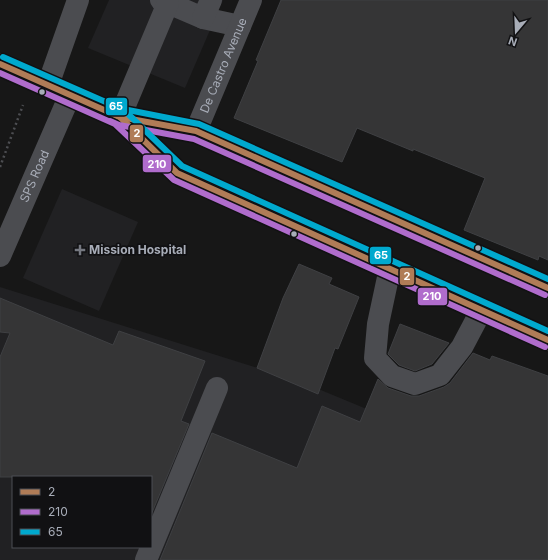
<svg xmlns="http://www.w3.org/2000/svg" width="548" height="560" font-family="Inter,sans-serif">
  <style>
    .built { fill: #212123; fill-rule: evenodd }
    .building { fill: #353536; stroke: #3f4043 }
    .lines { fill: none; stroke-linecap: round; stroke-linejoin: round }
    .path { stroke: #4d4e52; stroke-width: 2.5; stroke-dasharray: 2 3; stroke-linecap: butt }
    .minor { stroke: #4b4c50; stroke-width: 22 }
    .major { stroke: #4d4f52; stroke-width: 22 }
    .bus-1-casing { stroke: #111113; stroke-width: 9 }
    .bus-2-casing { stroke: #111113; stroke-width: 9 }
    .bus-3-casing { stroke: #111113; stroke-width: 9 }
    .bus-1 { stroke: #b07c57; stroke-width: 6 }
    .bus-2 { stroke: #b06ccc; stroke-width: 6 }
    .bus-3 { stroke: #00a9ce; stroke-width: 6 }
    .bus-dot { fill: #a8adb8; stroke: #111113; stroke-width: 1.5 }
    .poi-dot { fill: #757880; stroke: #111113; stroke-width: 1.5 }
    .labels { text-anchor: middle; stroke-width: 3.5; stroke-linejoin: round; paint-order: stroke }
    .street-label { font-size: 12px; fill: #a8adb8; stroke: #111113 }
    .poi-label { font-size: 12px; font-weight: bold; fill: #a8adb8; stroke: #111113; text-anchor: start }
    .line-badge { stroke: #111113; stroke-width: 1.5 }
    .badge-label { font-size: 11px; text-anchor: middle; font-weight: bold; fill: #fff }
  </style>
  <rect width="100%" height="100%" fill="#171717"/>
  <!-- built -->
  <g class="built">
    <path d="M109,0h114l-38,88 -97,-40z"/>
    <path d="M62,189l76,33 -39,89 -76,-33z"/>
    <path d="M0,287l299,94 249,103v76h-548zM13,477h138v70h-138z"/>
  </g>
  <!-- building -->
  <g class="building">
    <path d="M281,0h267v260l-9,-4 -1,4 -74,-30 21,-52 -72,-29v2l-56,-23 -15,34 -108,-44 24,-57 -2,-1z"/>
    <path d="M299,264l33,14 -3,6 30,13 -21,52 -3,-1 -17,46 -61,-26 26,-70z"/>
    <path d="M0,298l113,47 6,-14 86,30 -24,60 8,3 -38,91v-38h-151v-120l10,-24 -10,-1z"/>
    <path d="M400,324l49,19 -17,21 -17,7 -16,-6 -11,-11z"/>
    <path d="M473,353l17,7 2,-4 56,20v184h-388l52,-127 85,35 25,-62 38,16 18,-43 10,9 23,8h8l25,-9 6,-4z"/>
  </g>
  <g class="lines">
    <!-- path -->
    <path class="path" d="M0,167l23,-62"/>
    <!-- minor -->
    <g class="minor">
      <path d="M161,0l42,18 37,8"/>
      <path d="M203,18l8,-18"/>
      <path d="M48,85l30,-85"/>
      <path d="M120,117l48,-114"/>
      <path id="s1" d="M196,131l55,-131"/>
      <path id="s2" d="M0,256l70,-161"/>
      <path d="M390,268l-12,56 -3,34 17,18 23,8 25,-9 22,-28 19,-36"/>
      <path d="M146,560l71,-172"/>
    </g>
    <!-- major -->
    <g class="major">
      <path d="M0,64l120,53 76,14 352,157"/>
      <path d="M120,117l57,56 371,167"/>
    </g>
    <defs>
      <g id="bus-1">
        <path d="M0,64l120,53 57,56 371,167"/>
        <path d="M114,114l6,3 76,14 352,157"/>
      </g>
      <g id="bus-2">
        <path d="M0,73l115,51 59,56 371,167"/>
        <path d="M110,121l9,4 75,14 351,156"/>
      </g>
      <g id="bus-3">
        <path d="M3,57l121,53 58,56 366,165"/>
        <path d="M118,107l5,2 76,15 349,155"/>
      </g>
    </defs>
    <!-- bus-1 casing -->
    <use href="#bus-1" class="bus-1-casing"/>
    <!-- bus-2 casing -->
    <use href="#bus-2" class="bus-2-casing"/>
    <!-- bus-3 casing -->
    <use href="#bus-3" class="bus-3-casing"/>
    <!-- bus-1 -->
    <use href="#bus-1" class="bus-1"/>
    <!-- bus-2 -->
    <use href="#bus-2" class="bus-2"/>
    <!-- bus-3 -->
    <use href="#bus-3" class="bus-3"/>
  </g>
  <!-- markers -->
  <g class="bus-dot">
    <circle cx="42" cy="92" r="3.5"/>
    <circle cx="294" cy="234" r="3.5"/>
    <circle cx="478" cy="248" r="3.5"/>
  </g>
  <path class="poi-dot" d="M78 244h4v4h4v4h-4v4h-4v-4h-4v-4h4z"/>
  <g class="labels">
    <!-- street labels -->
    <g class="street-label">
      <text dy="4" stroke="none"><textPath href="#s1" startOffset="71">De Castro Avenue</textPath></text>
      <text dy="4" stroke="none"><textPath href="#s2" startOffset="87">SPS Road</textPath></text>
    </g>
    <!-- poi labels -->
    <g class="poi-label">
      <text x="89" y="254">Mission Hospital</text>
    </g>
  </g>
  <g class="line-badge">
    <rect x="105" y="97" width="23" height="19" rx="4" fill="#00a9ce"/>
    <rect x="129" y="124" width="15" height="19" rx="4" fill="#b07c57"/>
    <rect x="142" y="154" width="30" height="19" rx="4" fill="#b06ccc"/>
    <rect x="369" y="246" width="23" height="19" rx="4" fill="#00a9ce"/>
    <rect x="399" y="267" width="16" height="19" rx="4" fill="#b07c57"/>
    <rect x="417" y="287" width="31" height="19" rx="4" fill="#b06ccc"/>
  </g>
  <g class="badge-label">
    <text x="116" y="110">65</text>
    <text x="137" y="137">2</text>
    <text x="157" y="168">210</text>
    <text x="381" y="259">65</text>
    <text x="407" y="280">2</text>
    <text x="432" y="300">210</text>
  </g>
  <!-- legend -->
  <rect x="12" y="476" width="140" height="72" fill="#111113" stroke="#4d4f55"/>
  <rect x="20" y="489" width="20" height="6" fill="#b07c57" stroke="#4d4f55"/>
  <text x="48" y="496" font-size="12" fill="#a8adb8">2</text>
  <rect x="20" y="509" width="20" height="6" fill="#b06ccc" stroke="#4d4f55"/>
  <text x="48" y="516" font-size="12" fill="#a8adb8">210</text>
  <rect x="20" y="529" width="20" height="6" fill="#00a9ce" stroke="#4d4f55"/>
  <text x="48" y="536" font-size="12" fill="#a8adb8">65</text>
  <!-- north arrow -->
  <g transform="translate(516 32) rotate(199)" stroke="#111113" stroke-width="3" paint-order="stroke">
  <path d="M0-3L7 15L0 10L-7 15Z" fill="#a8adb8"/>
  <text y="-6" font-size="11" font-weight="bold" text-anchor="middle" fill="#a8adb8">N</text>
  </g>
</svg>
